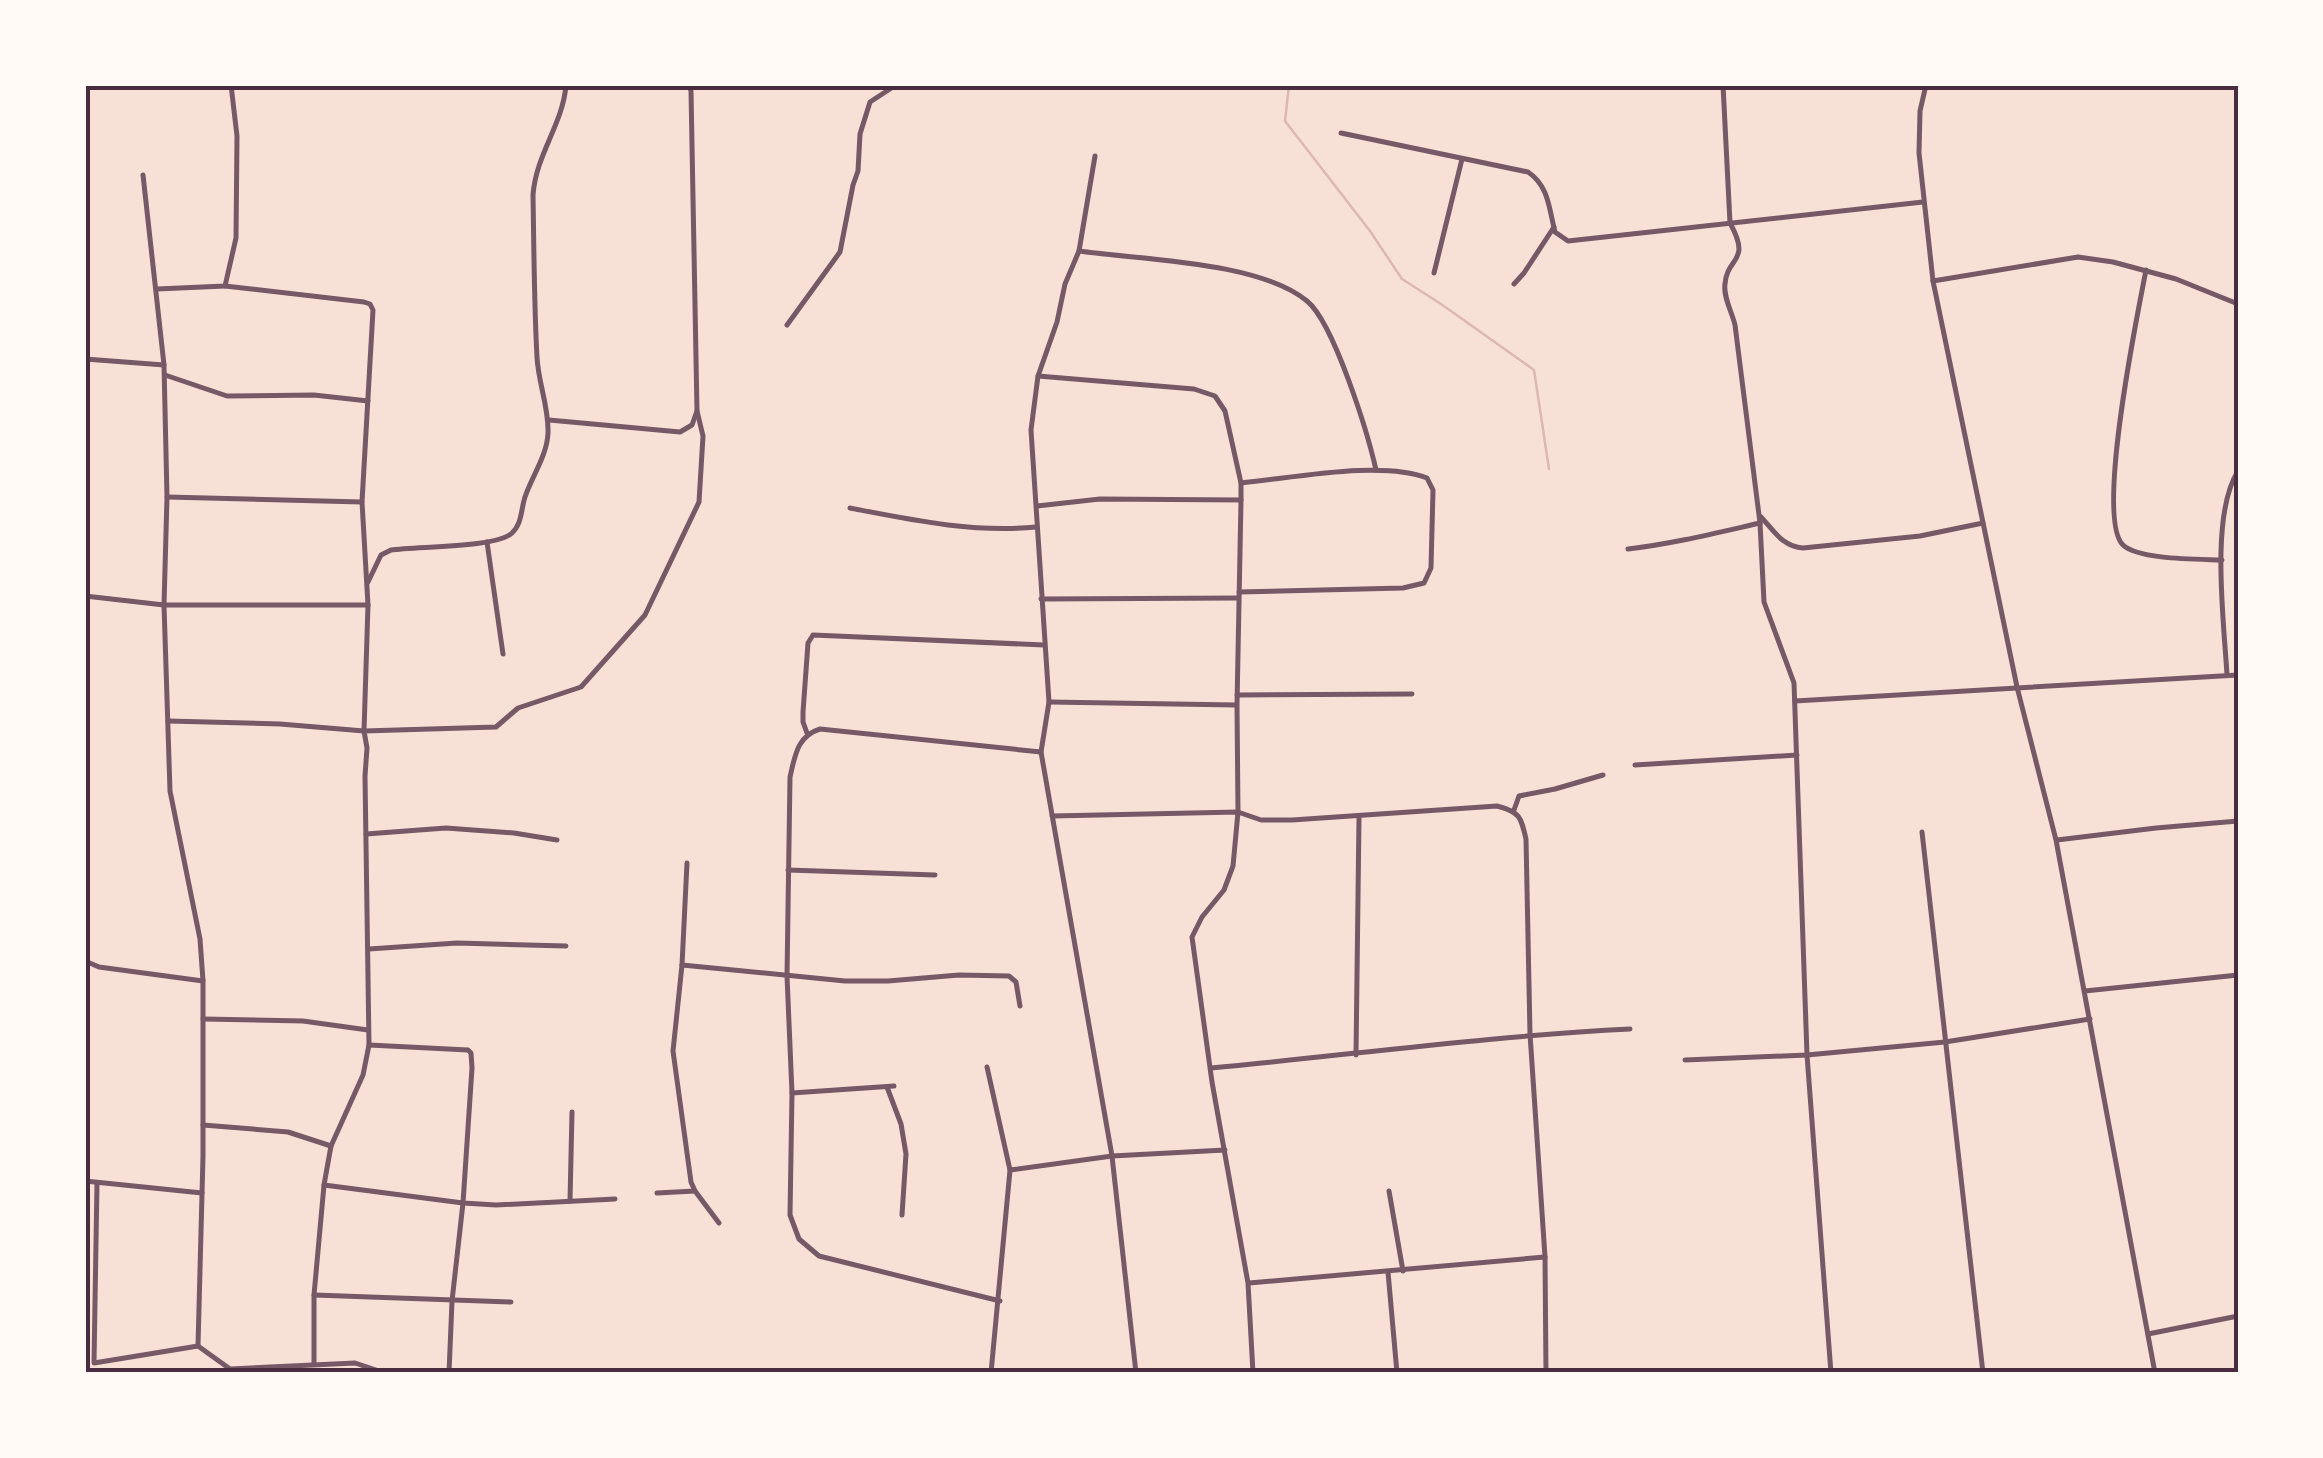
<svg xmlns="http://www.w3.org/2000/svg" width="2323" height="1458" font-family="Overpass,sans-serif">
  <style>
    .lines { fill: none; stroke-linecap: round; stroke-linejoin: round }
    .stream { stroke: #dcb8b0; stroke-width: 2.5 }
    .minor { stroke: #755966; stroke-width: 5 }
    .neatline { fill: none; stroke: #4a2c40; stroke-width: 4 }
  </style>
  <rect width="100%" height="100%" fill="#f7e1d7"/>
  <g class="lines">
    <!-- stream -->
    <path class="stream" d="M1289,85l-4,36 85,110 32,48 39,25 93,66 15,99"/>
    <!-- minor -->
    <g class="minor">
      <path d="M1723,85l7,138c22,40 -3,33 -5,61 -2,13 7,28 10,41l25,198 4,79 30,81 13,372 24,318"/>
      <path d="M1926,85l-6,26 -1,42 14,128 84,406 39,153 99,533"/>
      <path d="M1341,133l187,39c21,14 21,37 27,60l13,9 355,-39"/>
      <path d="M143,175l21,190 3,132 -3,108 6,186 30,148 3,42v175l-5,190"/>
      <path d="M1079,251l16,-95"/>
      <path d="M2146,270c-8,42 -51,248 -23,275 16,15 76,14 99,15"/>
      <path d="M1434,273l28,-114"/>
      <path d="M1933,281l145,-24 35,5 63,17 62,25"/>
      <path d="M1514,284l10,-11 30,-46"/>
      <path d="M225,286l139,16 6,2 3,6 -11,192 6,103 -4,126 3,17 -2,28 4,269 -6,30 -32,71 -7,39 -10,110v68"/>
      <path d="M157,289l68,-3 11,-48 1,-102 -6,-51"/>
      <path d="M787,325l53,-73 13,-67 5,-14 2,-37 10,-32 26,-17"/>
      <path d="M85,359l79,6"/>
      <path d="M165,375l62,21 87,-1 54,6"/>
      <path d="M1038,376l156,13 21,7 10,15 16,72v17l-4,205 1,107 -5,54 -9,24 -22,27 -10,20 20,145 36,201 5,90"/>
      <path d="M549,420l131,12 12,-7 5,-14 -6,-320 -2,-6"/>
      <path d="M167,497l195,5"/>
      <path d="M1037,506l63,-7 141,1"/>
      <path d="M850,508c62,12 123,25 186,19"/>
      <path d="M1761,517c13,14 22,30 42,31l117,-12 63,-13"/>
      <path d="M487,542l16,112"/>
      <path d="M1628,549c44,-5 88,-16 132,-26"/>
      <path d="M368,582l13,-27 10,-5c26,-4 105,-2 121,-17 10,-9 9,-24 13,-36 7,-21 22,-41 23,-64 1,-26 -10,-51 -11,-76 -3,-54 -3,-108 -4,-162 3,-41 30,-71 33,-110"/>
      <path d="M1239,592l164,-4 21,-5 7,-15 2,-78 -6,-12c-46,-18 -134,0 -186,5"/>
      <path d="M85,596l79,9h204"/>
      <path d="M1041,599l197,-1"/>
      <path d="M2227,675c-3,-53 -17,-160 11,-204"/>
      <path d="M1237,695l175,-1"/>
      <path d="M1795,701l443,-26"/>
      <path d="M1049,702l187,3"/>
      <path d="M168,721l112,3 84,7 132,-4 22,-19 63,-21 64,-72 54,-113 4,-66 -6,-25"/>
      <path d="M807,733l-4,-11v-10l5,-69 5,-8 231,10"/>
      <path d="M1635,765l162,-10"/>
      <path d="M1514,810l5,-14 36,-7 48,-14"/>
      <path d="M1052,816l186,-4 23,8h31l205,-14c23,6 24,11 29,33l4,195 15,223 1,116"/>
      <path d="M1922,832l61,541"/>
      <path d="M366,834l80,-6 68,5 43,7"/>
      <path d="M2057,840l99,-12 82,-7"/>
      <path d="M687,863l-5,102 -9,86 18,131 4,9 24,32"/>
      <path d="M788,870l147,5"/>
      <path d="M369,949l88,-6 109,3"/>
      <path d="M85,961l14,6 104,14"/>
      <path d="M682,965l163,16h43l71,-6 50,1 7,6 4,24"/>
      <path d="M2085,991l153,-16"/>
      <path d="M203,1019l100,2 65,9"/>
      <path d="M369,1045l99,5 3,3 1,15 -9,135 -11,98 -3,72"/>
      <path d="M1356,1055l3,-237"/>
      <path d="M1685,1060l122,-5 138,-13 145,-23"/>
      <path d="M987,1067l23,103 -19,203"/>
      <path d="M1211,1068c139,-13 279,-32 419,-39"/>
      <path d="M887,1087l14,37 5,30 -4,61"/>
      <path d="M792,1093l102,-7"/>
      <path d="M203,1125l85,7 43,14"/>
      <path d="M1010,1170l102,-14 113,-6"/>
      <path d="M85,1181l117,12"/>
      <path d="M97,1183l-3,180 104,-17 32,23 125,-6 30,10"/>
      <path d="M324,1185l139,18 33,2 119,-6"/>
      <path d="M1389,1191l14,80"/>
      <path d="M657,1193l38,-2"/>
      <path d="M570,1201l2,-89"/>
      <path d="M1388,1272l9,101"/>
      <path d="M1249,1283l296,-26"/>
      <path d="M314,1295l197,7"/>
      <path d="M1000,1301l-181,-45 -20,-17 -9,-24 2,-122 -5,-117 3,-199c5,-21 7,-41 30,-48l221,23"/>
      <path d="M2148,1334l90,-18"/>
      <path d="M1136,1373l-24,-217 -71,-404 8,-50 -18,-272 7,-54 19,-54 8,-38 14,-33c62,9 179,10 228,50 27,22 61,133 69,169"/>
    </g>
  </g>
  <!-- border -->
  <rect width="2323" height="1458" fill="none" stroke="#fffaf5" stroke-width="175"/>
  <rect x="88" y="88" width="2148" height="1282" class="neatline"/>
</svg>
